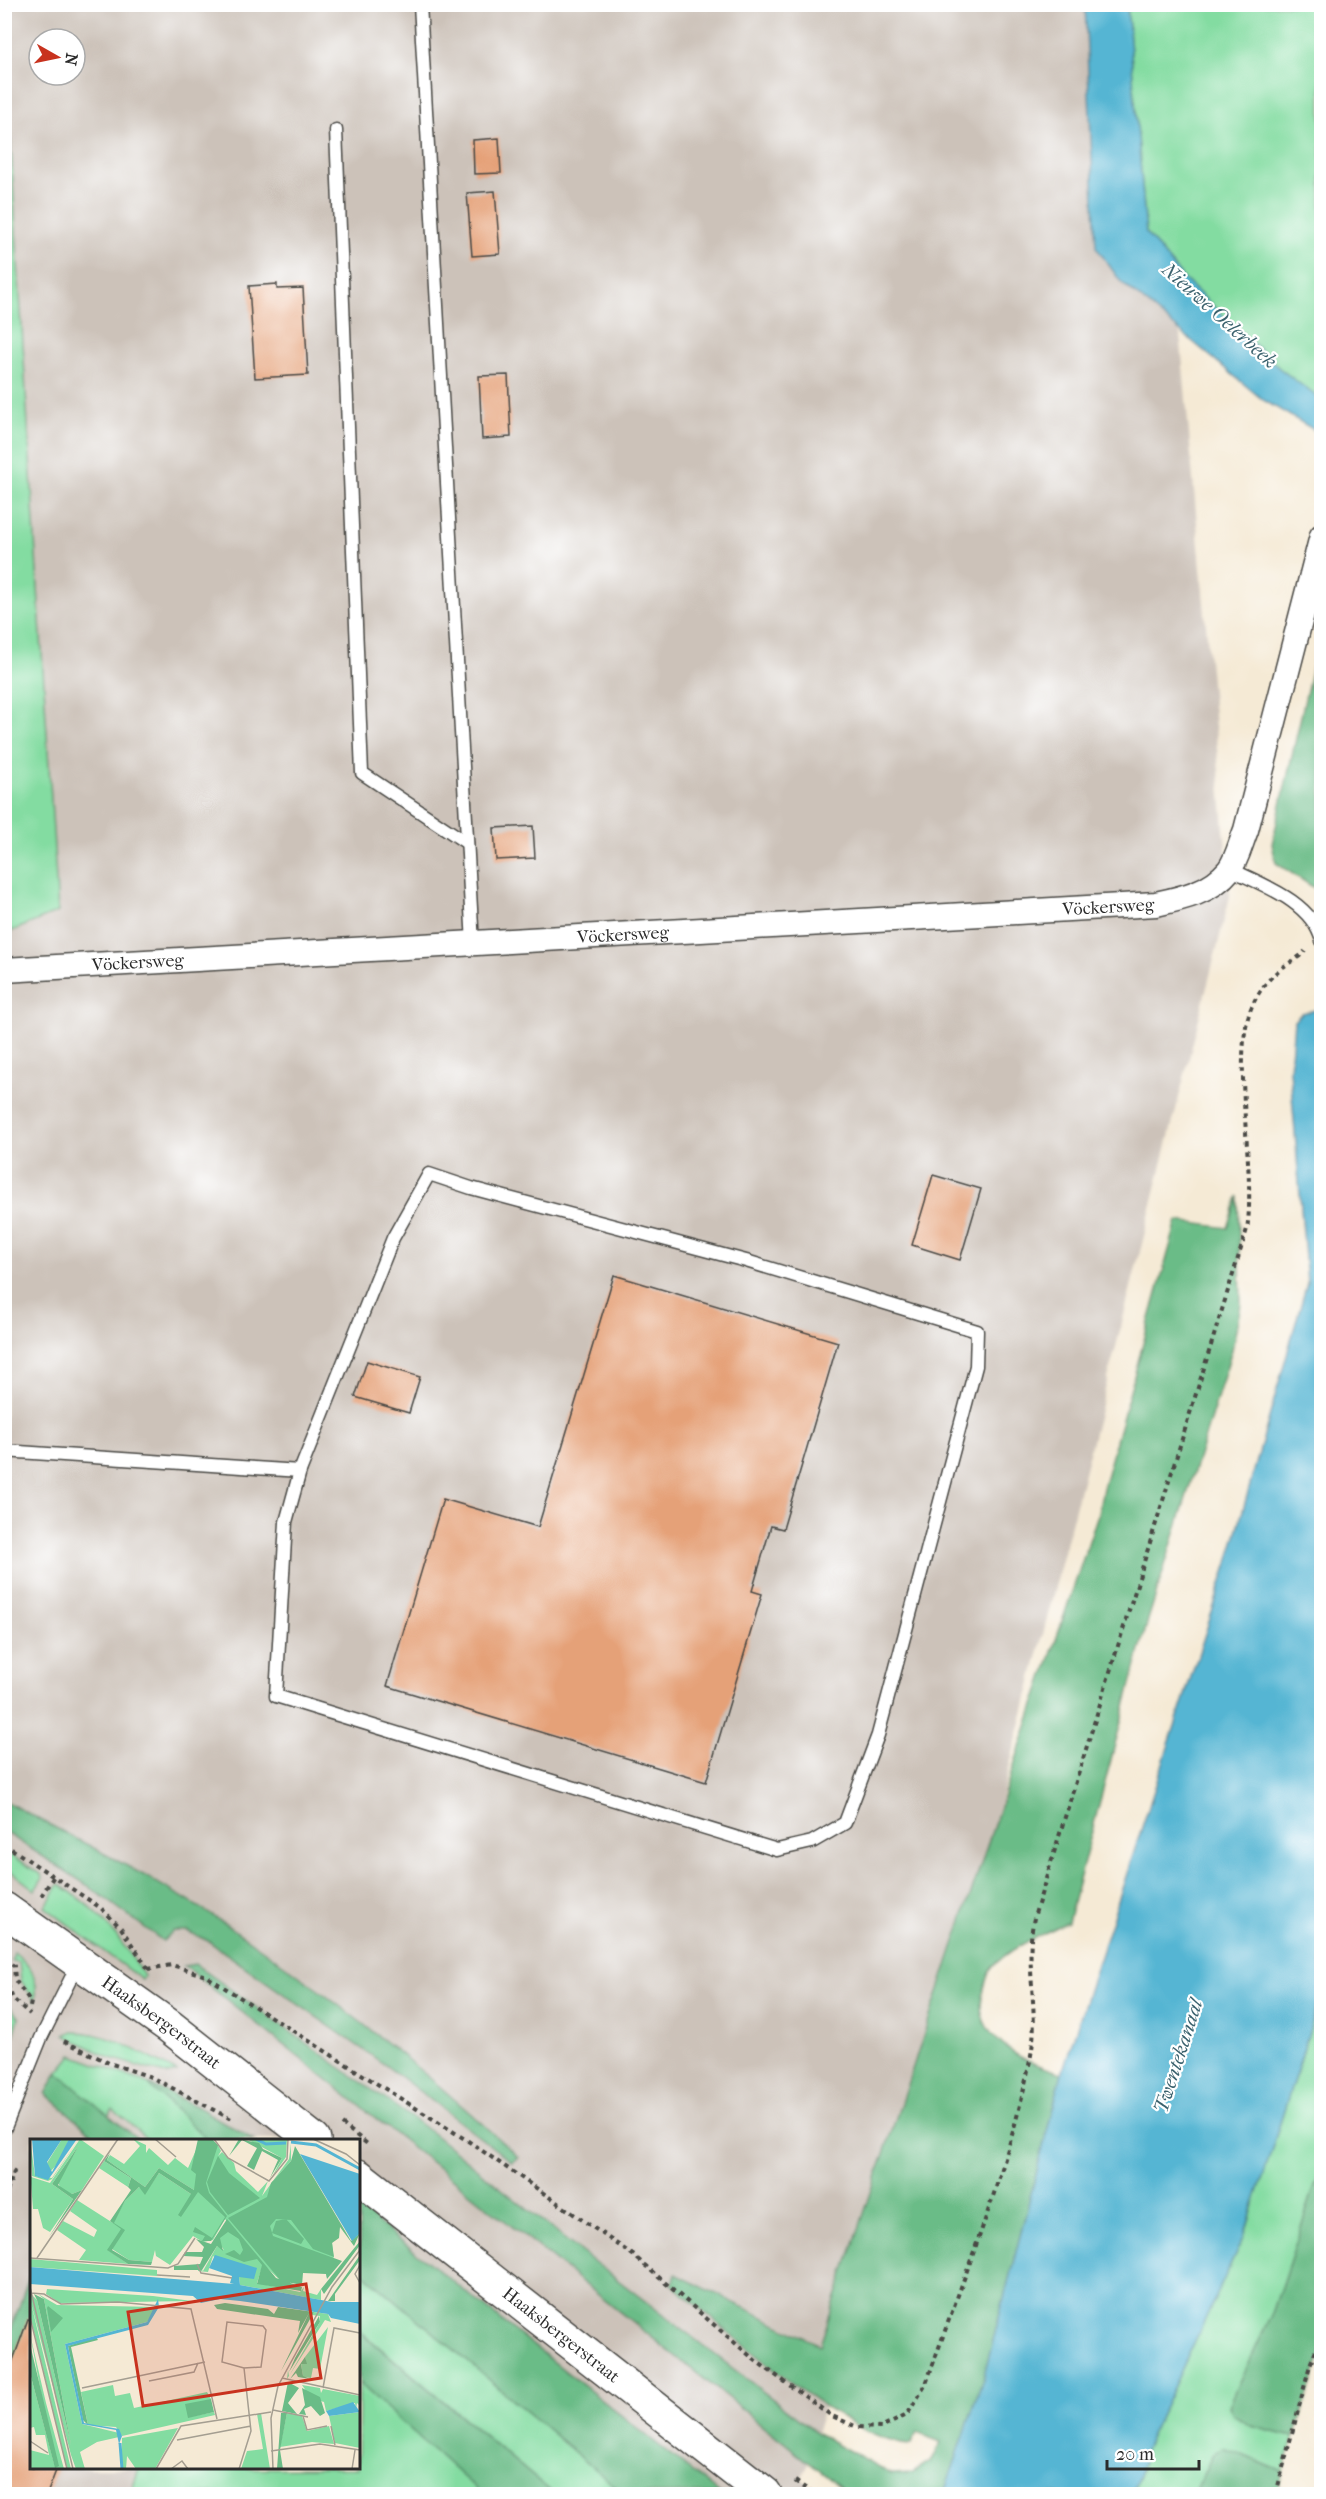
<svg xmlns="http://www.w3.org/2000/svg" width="1326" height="2499" font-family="'IM FELL French Canon',serif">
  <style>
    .industrial { fill: #ccc2b9; fill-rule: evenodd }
    .green { fill: #83dca1; stroke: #578466; stroke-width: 1.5 }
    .forest { fill: #6abc87; stroke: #4a7459; stroke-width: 1.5 }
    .water { fill: #54b5d3; stroke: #40707f; stroke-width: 1.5 }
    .building { fill: #e5a178 }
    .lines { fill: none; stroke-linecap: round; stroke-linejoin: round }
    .service-casing { stroke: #494844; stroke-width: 15 }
    .minor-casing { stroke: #494844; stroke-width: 27 }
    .primary-casing { stroke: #494844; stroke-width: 36 }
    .path { stroke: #494844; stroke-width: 4; stroke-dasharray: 4.5 4.5; stroke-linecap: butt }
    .service { stroke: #fff; stroke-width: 12 }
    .minor { stroke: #fff; stroke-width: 24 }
    .primary { stroke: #fff; stroke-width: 33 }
    .labels { text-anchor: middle; stroke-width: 4.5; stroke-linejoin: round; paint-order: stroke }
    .street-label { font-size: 18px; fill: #2b2b2b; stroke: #fff }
    .water-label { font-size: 20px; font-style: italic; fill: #3b626e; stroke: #fff }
    .inset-river { fill: none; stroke: #54b5d3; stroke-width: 3 }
    .inset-road { fill: none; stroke: #a49e91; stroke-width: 1.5 }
    .view { fill: #c8321e; fill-opacity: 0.15; stroke: #c8321e; stroke-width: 3 }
    .inset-edge { fill: none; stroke: #2b2b2b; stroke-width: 3 }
  </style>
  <rect width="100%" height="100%" fill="#fff"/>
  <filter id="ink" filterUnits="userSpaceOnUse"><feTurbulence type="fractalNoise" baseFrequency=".0167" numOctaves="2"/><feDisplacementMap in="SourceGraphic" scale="12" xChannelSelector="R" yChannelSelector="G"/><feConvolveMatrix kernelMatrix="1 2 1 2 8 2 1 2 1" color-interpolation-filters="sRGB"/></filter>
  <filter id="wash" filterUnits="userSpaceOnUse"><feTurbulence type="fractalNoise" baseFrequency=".008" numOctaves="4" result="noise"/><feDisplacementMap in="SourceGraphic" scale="24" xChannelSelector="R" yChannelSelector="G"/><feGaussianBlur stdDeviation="1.35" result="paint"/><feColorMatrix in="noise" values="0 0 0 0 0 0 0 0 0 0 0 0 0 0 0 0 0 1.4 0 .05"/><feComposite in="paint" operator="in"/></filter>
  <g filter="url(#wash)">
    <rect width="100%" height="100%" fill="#f5ead5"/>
    <!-- industrial -->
    <path class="industrial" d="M5,5h1146l79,891 -278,1098 -150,485 20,15h-817zM39,39h36v36h-36zM32,2140h326v328h-326z"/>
    <!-- green -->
    <g class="green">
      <path d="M1127,5h194v395l-42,-32 -96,-90 -37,-45z"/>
      <path d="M4,35l54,877 -53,22h-1z"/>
      <path d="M4,1851l37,23 1,5 -7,11 -30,-23z"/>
      <path d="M59,1884c40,26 60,52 85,92l-2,4 -97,-73z"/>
      <path d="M14,1952c17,14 26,27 21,49l-14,-20 -2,-19 -7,-1z"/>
      <path d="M1321,1995v173l-48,143 -44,95 21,20 44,11 -11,35 -60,-25 -10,7 -19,40h-62l12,-32v-12l100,-214z"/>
      <path d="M4,2001l15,16 -6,21 -8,-3z"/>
      <path d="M71,2032c38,-1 73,23 106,40l-9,3 -60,-18 -43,-22z"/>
      <path d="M72,2055l75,28 61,57h-60l-35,-31 -5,6 -51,-42z"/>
      <path d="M359,2269l265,225h-70l-195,-164z"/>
      <path d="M359,2383l123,111h-352l9,-26h219z"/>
    </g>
    <!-- forest -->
    <g class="forest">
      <path d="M1321,628l1,253 -3,10 -43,-28 -4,-19z"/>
      <path d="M1238,1196l3,108 -9,46 -84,270 -80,302c-25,12 -56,24 -76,45 -4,5 -6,15 -8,22 -16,47 40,74 78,84l-78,303 -40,118h-95l-665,-528 11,-2 228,162 144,115 250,192 74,41 22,-1 18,-11 10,-20 -24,-9 -6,11c-63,-1 -188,-118 -240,-160l5,-10 144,71 278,-831 5,-26 74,-267 51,7z"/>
      <path d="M5,1801c82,44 168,86 244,139 92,64 188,140 269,217l-6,5 -127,-97 -177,-124 -21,-10h-14l-10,10 -76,-56 -82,-53z"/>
      <path d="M57,2073l82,67h-39l-54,-46z"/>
      <path d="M147,2083l51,24 56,33h-46z"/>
      <path d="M1321,2168v187l-27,82 -44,-11 -17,-11 -4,-9 44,-95z"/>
      <path d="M359,2207l361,287h-96l-265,-225z"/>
      <path d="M31,2272v69l-7,22 -20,-8 1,-8z"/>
      <path d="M358,2330l196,164h-72l-123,-111z"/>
      <path d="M1223,2447l60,25 -7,22h-82l19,-40z"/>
    </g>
    <!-- water -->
    <g class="water">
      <path d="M1085,5h42l19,228 37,45 96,90 42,32v34l-58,-34 -142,-118 -25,-35z"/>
      <path d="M1321,1009v986l-77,241 -100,214v12l-12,32h-188l40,-118 78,-303 166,-510 79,-280 -17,-213 4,-49 8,-8z"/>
    </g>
    <g id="blocks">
      <!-- building -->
      <g class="building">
        <path d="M499,138l2,35 -27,1 -1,-34z"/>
        <path d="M495,191l5,63 -28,2 -5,-63z"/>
        <path d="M277,284v5l26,-1 5,87 -53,3 -6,-92z"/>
        <path d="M508,375l3,62 -29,2 -3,-63z"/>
        <path d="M533,826l2,32 -39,2 -2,-32z"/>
        <path d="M933,1175l48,14 -21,71 -48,-15z"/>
        <path d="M614,1275l224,67 -55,187 -12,-3 -19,65 10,3 -56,188 -319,-96 56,-187 95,28z"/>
        <path d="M367,1361l53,16 -11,36 -54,-16z"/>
        <path d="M28,2319l4,1v148h25l-10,26h-43v-109z"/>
      </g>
    </g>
  </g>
  <g filter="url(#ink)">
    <use href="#blocks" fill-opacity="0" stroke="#494844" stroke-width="1.5"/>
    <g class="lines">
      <defs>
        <g id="service">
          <path d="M420,4l53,940"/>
          <path d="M336,130l26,643 105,70"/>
          <path d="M1230,869c33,16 82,33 92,72"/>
          <path d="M429,1174l42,14 275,73 231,70 -1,35 -98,369 -33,88 -33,19 -35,8 -501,-154 10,-174 14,-51 93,-233z"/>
          <path d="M4,1451l296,20"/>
          <path d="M4,2130l37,-92 37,-74"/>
        </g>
        <g id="minor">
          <path id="s1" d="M4,970l1152,-66c27,-6 55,-12 73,-34 8,-10 12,-28 17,-40l76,-294"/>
        </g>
        <g id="primary">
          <path id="s2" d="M4,1909l165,117 145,114"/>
          <path id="s3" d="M358,2176l407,318"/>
        </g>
      </defs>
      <!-- service casing -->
      <use href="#service" class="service-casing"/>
      <!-- minor casing -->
      <use href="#minor" class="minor-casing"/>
      <!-- primary casing -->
      <use href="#primary" class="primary-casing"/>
      <!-- path -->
      <g class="path">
        <path d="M4,1844l97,64 20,20 28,42"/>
        <path d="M41,1896l13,-20"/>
        <path d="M4,1959l10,7 1,14 16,22 -1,5"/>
        <path d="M148,1969l24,-4 34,11 262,165 165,114 123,106 76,55 25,11 24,1 26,-13 19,-31c37,-107 84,-217 105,-329 9,-47 -8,-94 4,-141l212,-685c10,-61 -19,-179 7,-227 6,-13 17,-26 29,-35 7,-5 16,-9 22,-16"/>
        <path d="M4,1976l9,23 17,15"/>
        <path d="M64,2041l45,22 42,14 82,43"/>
        <path d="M342,2124l28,22"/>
        <path d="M4,2169l10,3 -10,28"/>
        <path d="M795,2481l19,13"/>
        <path d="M1276,2494l34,-129 12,-31"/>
      </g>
      <!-- service -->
      <use href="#service" class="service"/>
      <!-- minor -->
      <use href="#minor" class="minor"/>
      <!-- primary -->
      <use href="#primary" class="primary"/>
    </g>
  </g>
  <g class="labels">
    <!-- street labels -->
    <g class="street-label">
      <text dy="6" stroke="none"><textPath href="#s1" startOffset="1106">Vöckersweg</textPath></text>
      <text dy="6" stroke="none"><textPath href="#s1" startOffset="620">Vöckersweg</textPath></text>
      <text dy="6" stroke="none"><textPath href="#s1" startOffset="134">Vöckersweg</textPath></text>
      <text dy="6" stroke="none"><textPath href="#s2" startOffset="194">Haaksbergerstraat</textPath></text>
      <text dy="6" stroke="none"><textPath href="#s3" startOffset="258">Haaksbergerstraat</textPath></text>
    </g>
    <!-- water labels -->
    <g class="water-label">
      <text transform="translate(1220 315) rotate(42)" y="7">Nieuwe Oelerbeek</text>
      <text transform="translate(1178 2056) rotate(-72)" y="7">Twentekanaal</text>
    </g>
  </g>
  <!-- overview -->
  <g transform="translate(30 2139)">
    <rect width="330" height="330" fill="#f5ead5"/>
    <path d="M0,0l5,37 17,2 27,-39 -27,40 -4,2 -16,-5zM32,0h7l-9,22 -10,11 -3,-9zM50,0l24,17 -22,34 -10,4 -10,-3 -4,-8 21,-38 -27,39 21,15 -23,33 -7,-4 -5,-19h-5l-3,-38 1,6 19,6zM103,0l13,6v8l3,-5 19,17 7,-7 13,10 12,-27 18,4 3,6 -3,5 4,-4 12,11 2,8 22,21 10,-11 -6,15 27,-37 2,-15v17l-18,20 59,61 2,20 -7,16 -1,-5h-24l-21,8 -18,-17 -6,19 43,9 4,-5 -1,4 14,4 4,-6v11l-81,-15 -1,-8 -26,-21 -5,16 -10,-1v-4l5,4 14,-25 7,4 -7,-10 11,-17 -3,-4 -12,21 -10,2 -10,-6 -23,29 -14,-9 -1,-6 -3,12 -23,-2 -17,-11 12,-19 -16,20 20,14 -49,-4 7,-10 -29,-20 6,-9 31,16 3,-7 -27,-19 7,-11 36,23 12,-22 14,-14 7,5 13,-19 32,21 3,-4 -35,-22 -14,19 -38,-27 3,-5 14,9 16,-18zM217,0l40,1 -1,17 -14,20 10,-19zM74,22l27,17 -3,9 -29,-19zM0,120l127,11v6l-127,-9zM17,150l106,7 39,5 -132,2 -14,-9zM0,154l7,7 34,145 -27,-146 -6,-5 19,11 100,2 -10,15 -82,22 17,80 37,9v4l-22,5 -17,10 5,17h-9l-5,-14 -41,-156 41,170h-4l-37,-154zM284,173l14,2 3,8 -6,-2 -38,59 1,-9 1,6 31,-54v-6l-8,-1zM298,188l-8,42 -7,-1 -2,10 -8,-1 -2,-14 5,1 -1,-7zM0,195l16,69 18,66h-34v-19l19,5 -4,-20h-9l-2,-8 -4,1v-55l25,94zM83,246l2,11 15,-3 4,15 73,-16 4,7 -22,18 25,-5 1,3 -93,21 -6,-9 -28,-2 -7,-33zM272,246l18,3 1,5 2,-4 37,7v10l-3,-3 -1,6 -1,-6 -29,8 -2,-9 -13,-4zM330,273v36l-25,-5 -6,-27zM231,274l9,56h-29l6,-18 16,-2 -6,-35zM257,274l15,3 5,15 22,-5 5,18 -22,-2 -32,5zM148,289l-23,41h-19l-9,-13 -1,13h-4v-31z" fill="#83dca1"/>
    <path d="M168,0h14l6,6 -12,38 3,10 18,23 -16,25h-9l3,-5 -12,-4 2,-5 17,11 13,-21 -27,-25 -17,25 -3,-2 13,-21 -32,-21 -14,22 -6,-8 -14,14 -11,22 11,7 -13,20 17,10 23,2 -1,3 -23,-1 -21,-14 14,-21 -11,-8 21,-31 -3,-3 3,-9 -27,-17 6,-8 -3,7 38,27 14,-19 35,22 2,-16 -5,-4zM209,0l20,4 4,6 19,9 -12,20 8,-18 -16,-9 -8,19 -7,-4 10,-18 -15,-8 -13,16zM49,6l-21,40 14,9 10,-4 -33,47 24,-38 -21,-15zM265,7l56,95 9,-8 -6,13 -14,-19 -1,11 -7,5 2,14 -21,-8 -22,-29 -15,-1 -6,7 3,10 69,25 -15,18 -1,-5 -23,-1 -1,12 -21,-4 -53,-63 39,-21 4,-14 20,-22zM188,17l11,17 31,25 -32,17 -18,-23 -3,-10zM197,80l49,59 26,9 -1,4 -44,-7 5,-19 -5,-6 -13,3 -19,-8 9,-4 6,5 3,-5 -4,-11 -11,-7 -8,6 3,13 -6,-5 -15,24h-28v-4l26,-2 3,-7 -20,-1 2,-4h17l2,-5 -8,-8 15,5zM256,80l18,20 -3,5 -29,-11 4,-12zM330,102v4l-36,49 -3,-5zM330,116v5l-25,34v7h-7zM4,155l10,5 27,146 -34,-145zM195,164l43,6 6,5 4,-7 36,5 -33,59 28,-58 -11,20 2,-12 -83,-12 -3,-4zM18,167l15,12 -12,14 -4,-24zM289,177l1,6 -31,50 6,-14zM294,190l-19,28 2,7h-6l2,12 7,3 -12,-2 -2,-4 -6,6zM66,198l2,3 -27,7 17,78 -5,-5 -15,-74zM0,205l29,122 -4,2 -25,-95zM258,243l11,6 -11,15 9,11 -15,-3zM272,249l18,9 5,16 -5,3 -9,-10 -7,3 2,6 -7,-1 6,-9zM181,260l3,13 -26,6 -3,-14zM251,274h6l-7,37 3,19h-6z" fill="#6abc87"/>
    <path d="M2,0h30l-15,23 5,10 17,-33h8l-29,41 -13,-4zM270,15l60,20v59l-8,8zM185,116l42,13 -3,11 -15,-2 1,8 92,17h28v22l-29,-6 -3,-4 -88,-13 -20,-2 -19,4 -8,-7 -163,-12v-17l204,17 -4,-1 2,-7 -23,-8zM128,160l1,8 -11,18 -80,21 16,77 35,6 3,7 -3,8 -3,-14 -34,-6 -17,-80 82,-22zM323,263l7,10 -31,4 -3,-5z" fill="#54b5d3"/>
    <path class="inset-river" d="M226,0l10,5 20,-1M261,3l25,3 44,24M90,304l2,26"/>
    <path class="inset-road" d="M125,0l21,18M184,0l14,19 41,23 18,-22 1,-20M283,0l33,15 14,11M0,119l138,10 10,-4 17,-26M7,119l81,-119M167,125l4,9 31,5M330,126l-5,9 5,9M127,136l33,2M0,148l43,182M1,154l13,1 17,10 57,-2 73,7 26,110M0,178l37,152M252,239l78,17M119,242l45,-9 4,-9M52,249l123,-26M293,249l11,-60 26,5M243,271l35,7M273,277l4,14 20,-4M301,287l4,19M147,301l74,-14M0,302l18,12M241,312l49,-7 40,6M126,330l25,-43 90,-14M141,330l11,-8 6,8M209,330l12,-38 -7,-63 17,-1 5,-37 -3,-4 -36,-4 -5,40 22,6M243,330l-2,-51 7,-32 54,-99 28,-37M322,330l3,-19"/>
    <path class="view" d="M276,145l15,94 -178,28 -15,-94z"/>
    <rect width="330" height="330" class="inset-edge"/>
  </g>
  <!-- margin -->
  <rect width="1326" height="2499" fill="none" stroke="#fff" stroke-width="24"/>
  <!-- north arrow -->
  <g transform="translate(57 57) rotate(99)"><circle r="28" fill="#ffffff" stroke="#aaaaaa" stroke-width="1.5"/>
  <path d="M0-4.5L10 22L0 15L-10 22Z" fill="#c8321e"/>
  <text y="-9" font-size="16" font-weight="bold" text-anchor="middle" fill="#2b2b2b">N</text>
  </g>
  <!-- scale -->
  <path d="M1107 2460v9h92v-9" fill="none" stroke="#2b2b2b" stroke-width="3"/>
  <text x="1116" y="2460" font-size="18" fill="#2b2b2b" stroke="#ffffff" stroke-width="4.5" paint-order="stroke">20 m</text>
</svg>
